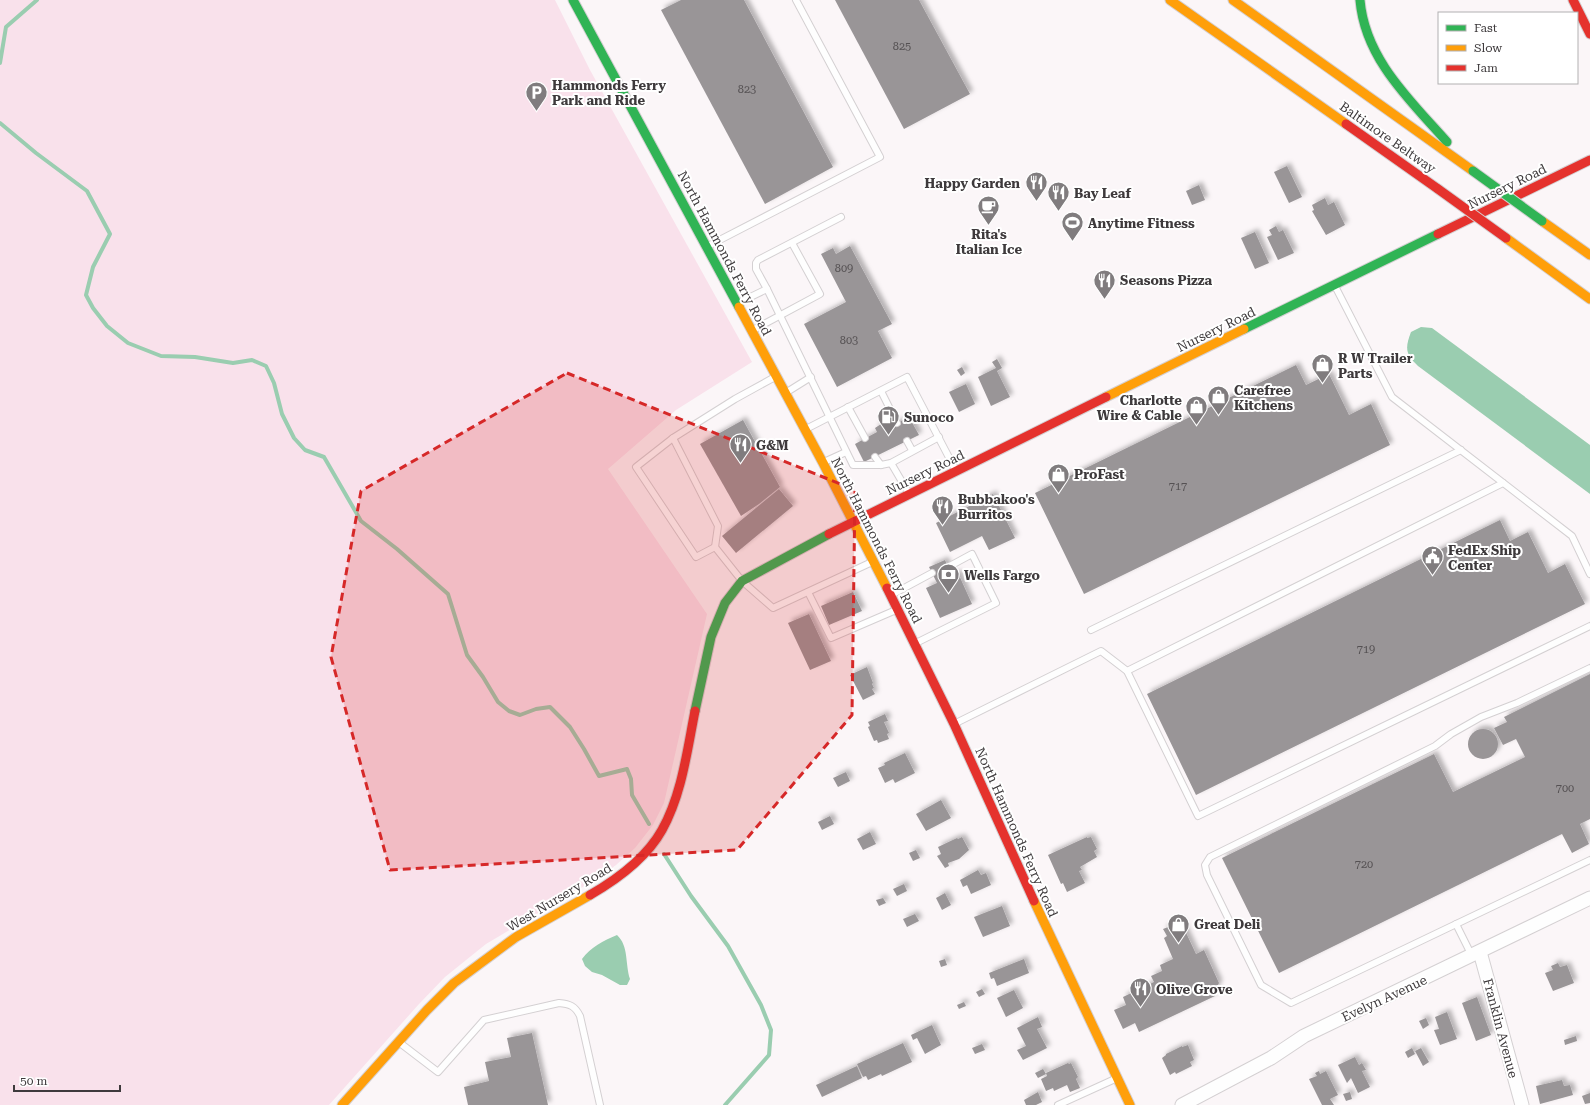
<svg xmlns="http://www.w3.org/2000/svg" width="1590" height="1105" font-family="'Roboto Serif',serif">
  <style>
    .green { fill: #f9e1eb }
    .water { fill: #9acdb0 }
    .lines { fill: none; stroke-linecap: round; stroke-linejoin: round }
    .stream { stroke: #9acdb0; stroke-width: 4 }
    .building { fill: #999597; filter: url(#shadow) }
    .lane-casing { stroke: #d4d0d2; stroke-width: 8 }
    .street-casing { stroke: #d4d0d2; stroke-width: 15 }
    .fast-casing { stroke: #d4d0d2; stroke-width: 11 }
    .slow-casing { stroke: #d4d0d2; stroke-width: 11 }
    .jam-casing { stroke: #d4d0d2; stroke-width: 11 }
    .lane { stroke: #fefefe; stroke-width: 6 }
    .street { stroke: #fefefe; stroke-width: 13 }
    .fast { stroke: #30b455; stroke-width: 9 }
    .slow { stroke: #ff9f0a; stroke-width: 9 }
    .jam { stroke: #e5322d; stroke-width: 9 }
    .fast-bridge-casing { stroke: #d4d0d2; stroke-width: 11; stroke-linecap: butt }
    .jam-bridge-casing { stroke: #d4d0d2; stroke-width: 11; stroke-linecap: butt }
    .fast-bridge { stroke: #30b455; stroke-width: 9 }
    .jam-bridge { stroke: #e5322d; stroke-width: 9 }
    .marked { fill: #d62828; fill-opacity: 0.2; stroke: #d62828; stroke-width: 3; stroke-dasharray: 8 5; stroke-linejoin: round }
    .labels { text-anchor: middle; stroke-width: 4; stroke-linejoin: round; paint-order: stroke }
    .number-label { font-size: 11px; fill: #555153 }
    .poi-label { font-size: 13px; font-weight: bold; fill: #3e3a3c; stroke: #fff; text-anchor: start }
    .street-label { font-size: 13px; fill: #3e3a3c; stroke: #fff }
  </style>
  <defs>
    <filter id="shadow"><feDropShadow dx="3.5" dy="-3.5" stdDeviation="2" flood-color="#0004"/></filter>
  </defs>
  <rect width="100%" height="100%" fill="#fbf6f8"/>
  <!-- green -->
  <path class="green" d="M0,0h555l35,70 162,292 -76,48 -68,59 99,145 -43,189 -11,22 -18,23 -19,17 -18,13 -112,66 -41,33 -26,27 -90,101h-329z"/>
  <!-- water -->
  <g class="water">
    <path d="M1421,327l11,1 158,117v49l-172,-128c-13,-12 -13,-18 -7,-34z"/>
    <path d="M617,935c12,11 8,29 13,44l-3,6h-7l-18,-10 -10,-3 -7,-6 -3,-7c9,-12 21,-18 35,-24z"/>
  </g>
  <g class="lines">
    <!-- stream -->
    <g class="stream">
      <path d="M0,63l6,-36 31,-27"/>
      <path d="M0,123l36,30 51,38 23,43 -17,33 -7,28 7,13 14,18 21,17 33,13 34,1 38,6 19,-3 14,6 8,17 8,31 12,24 11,12 19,7 37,64 36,28 51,45 19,61 16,22 15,25 11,9 11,4 16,-6 14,-2 20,20 14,22 15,27 28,-7 4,10 1,16 17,29"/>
      <path d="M664,854l27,42 37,50 33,59 10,25 -2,25 -44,50"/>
    </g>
  </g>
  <!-- building -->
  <g class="building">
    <path d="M681,0h63l89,167 -68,37 -104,-194z"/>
    <path d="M835,0h84l51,94 -66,35z"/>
    <path d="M1287,166l15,31 -13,6 -15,-31z"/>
    <path d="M1199,185l6,15 -13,5 -6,-14z"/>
    <path d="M1325,198l3,7 6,-3 11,23 -19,10 -14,-24 2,-1 -2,-5z"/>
    <path d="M1276,226l3,6 4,-2 11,23 -16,7 -11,-23 5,-2 -3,-5z"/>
    <path d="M1255,232l14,31 -14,6 -14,-31z"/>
    <path d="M850,246l42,78 -14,7 14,27 -55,29 -33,-63 42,-22 -25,-48 12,-6 3,6z"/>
    <path d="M997,359l5,9 -5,3 13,26 -19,9 -13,-29 18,-9 -4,-6z"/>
    <path d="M1296,365l10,20 23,-11 20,41 22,-11 19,41 -306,149 -49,-101z"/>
    <path d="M962,367l3,6 -4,3 -4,-6z"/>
    <path d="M966,384l9,20 -16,8 -10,-20z"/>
    <path d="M909,417l10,18 -55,27 -9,-18 22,-12 -2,-4 9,-6 3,6z"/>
    <path d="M743,420l37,67 -21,17 -18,12 -41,-72z"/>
    <path d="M779,489l14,17 -57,47 -14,-17z"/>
    <path d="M993,494l22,44 -26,12 -7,-14 -32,16 -14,-29z"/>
    <path d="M1500,520l10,21 18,-9 20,41 17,-9 20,40 -389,191 -49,-101z"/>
    <path d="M945,560l7,16 6,-3 14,31 -32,14 -14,-30 11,-5 -8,-16z"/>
    <path d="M853,592l9,19 -33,14 -8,-19z"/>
    <path d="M809,614l22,47 -21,9 -22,-47z"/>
    <path d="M867,667l6,16 -1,1 2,4 -2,1 3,5 -12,6 -13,-25z"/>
    <path d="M1590,674v145l-10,5 9,20 -17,9 -10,-19 -283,139 -57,-115 212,-104 19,38 72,-35 -9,-18 -13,6 -9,-17 13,-6 -3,-5z"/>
    <path d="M885,714l3,7 -4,1 5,11 -2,1 2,5 -11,4 -1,-3 -3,1 -6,-14 2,-1 -2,-4z"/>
    <circle cx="1483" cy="744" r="15"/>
    <path d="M905,753l10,20 -20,10 -2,-4 -8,4 -7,-15 7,-3 -1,-2z"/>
    <path d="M846,772l4,9 -12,6 -5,-9z"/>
    <path d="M941,800l10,18 -25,13 -10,-17z"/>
    <path d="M830,816l4,8 -12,6 -4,-8z"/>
    <path d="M870,832l6,12 -13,6 -6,-11z"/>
    <path d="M962,837l7,13 -10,9 -11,4 1,3 -4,2 -8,-12 4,-2 -3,-7 19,-9 1,1z"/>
    <path d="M1087,837v1l4,-1 6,12 -3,2 3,6 -17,10 2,3 -3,1 6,12 -18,9 -4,-9 -2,1 -13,-29z"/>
    <path d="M916,850l4,8 -7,3 -4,-8z"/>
    <path d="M978,870l3,5 5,-2 5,12 -20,9 -4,-9 -4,2 -3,-7z"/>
    <path d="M904,884l3,7 -10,5 -4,-7z"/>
    <path d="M945,893l6,12 -9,5 -6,-12z"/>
    <path d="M883,898l3,5 -7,3 -3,-6z"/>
    <path d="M1002,906l8,20 -27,11 -9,-20z"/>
    <path d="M915,914l4,7 -12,6 -4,-8z"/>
    <path d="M1181,922l15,32 8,-4 15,33 -5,10 1,3 -76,36 -4,-9 -12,6 -9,-19 12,-5 -3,-8 31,-15 -3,-6 11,-5 -2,-6 13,-6 -9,-21 3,-2 -4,-7z"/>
    <path d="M945,959l2,6 -6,2 -2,-6z"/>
    <path d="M1024,959l5,14 -32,13 -3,-8 -3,1 -2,-6z"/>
    <path d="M1558,963l2,4 7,-2 7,18 -21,8 -8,-18 8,-3 -2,-4z"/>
    <path d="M982,989l3,5 -6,3 -3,-5z"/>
    <path d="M1014,990l9,18 -17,9 -9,-19z"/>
    <path d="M1477,997l14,38 -15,6 -14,-38z"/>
    <path d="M964,1002l2,4 -7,3 -2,-4z"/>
    <path d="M1447,1012l10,27 -17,6 -6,-15 5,-1 -4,-12z"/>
    <path d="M1038,1017l4,10 -5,2 10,19 -24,12 -6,-10 9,-4 -9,-18z"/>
    <path d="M1426,1018l3,7 -6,4 -4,-8z"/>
    <path d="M932,1025l9,20 -16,9 -8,-16 -4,2 -2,-5z"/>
    <path d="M532,1033l16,72h-80l-4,-18 25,-6 -4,-19 26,-5 -4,-19z"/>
    <path d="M1576,1036l1,5 -12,4 -1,-5z"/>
    <path d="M903,1043l9,19 -30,14 -1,-2 -13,6 -2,-4 -3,1 -6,-13z"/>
    <path d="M982,1044l3,6 -10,4 -3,-6z"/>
    <path d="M1188,1045l6,15 -4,2 2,4 -16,8 -1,-2 -5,3 -8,-17 4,-3v-1l16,-8v1z"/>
    <path d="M1412,1048l3,6 -7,4 -3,-6z"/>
    <path d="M1421,1048l8,14 -6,4 -8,-15z"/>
    <path d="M1355,1057l4,8 3,-2 4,7 -4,1 8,16 -12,6 -7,-15 -4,5 -9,-18z"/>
    <path d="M1068,1063l1,1 2,-1 7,14 -2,2 4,9 -10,4 -3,-7 -13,6 -1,-3 -7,3 -5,-12 6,-3 -1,-3z"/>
    <path d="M857,1066l5,12 -40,19 -6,-12z"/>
    <path d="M1043,1069l3,5 -8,4 -3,-5z"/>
    <path d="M1319,1071l1,3 6,-3 12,24 -8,4 4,6h-12l-13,-26 8,-3 -2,-3z"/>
    <path d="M1562,1080l2,6 6,-1 3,10 -33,9 -4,-18z"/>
    <path d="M1038,1092l4,10 -6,3h-10l-2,-5z"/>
    <path d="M1350,1092l2,7 -6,2 -3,-7z"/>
    <path d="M1590,1093v10l-5,1 -3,-8z"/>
  </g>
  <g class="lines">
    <defs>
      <g id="lane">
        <path d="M708,246l172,-89 -84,-157"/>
        <path d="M1335,286l57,111 180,139 18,38"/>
        <path d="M767,289l86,176h28l10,-2 48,-26"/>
        <path d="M738,303l29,-14 -11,-20v-6l2,-3 83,-43"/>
        <path d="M753,330l67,-36 -28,-51"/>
        <path d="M775,377l-40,22 -62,39 -37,29 60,90 19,-10 27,34 31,27 99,-46"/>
        <path d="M881,391l16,32"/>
        <path d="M787,392l24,-15"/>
        <path d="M848,407l17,31"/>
        <path d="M806,429l101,-52 48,92"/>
        <path d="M673,438l45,88 -3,21"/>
        <path d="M907,441l5,9"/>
        <path d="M875,457l6,8"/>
        <path d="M824,462l22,-10"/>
        <path d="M891,463l17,29"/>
        <path d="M808,592l23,46 65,-28"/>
        <path d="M893,594l39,-21"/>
        <path d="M1091,630l370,-180"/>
        <path d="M916,643l80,-40 -24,-49 -24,13"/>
        <path d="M1590,668l-73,35 -36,14 -30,17 -16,12 -225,111 -5,8 2,10 54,110 30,18 299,-143"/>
        <path d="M1127,671l376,-188"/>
        <path d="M956,723l145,-72 26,20 71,145 392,-190"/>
        <path d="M1456,924l16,32"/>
        <path d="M400,1043l38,29 46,-52 75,-17c11,1 16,3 21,13l20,89"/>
        <path d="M1058,1105l57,-26"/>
      </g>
      <g id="street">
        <path d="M1480,952l42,153"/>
        <path d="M1182,1105l89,-47 33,-22 286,-138"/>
      </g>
      <g id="fast">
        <path d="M573,0l166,307"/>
        <path d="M1360,0c5,59 50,100 87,142"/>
        <path d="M1244,329l194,-95"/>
        <path d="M695,711l16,-74 14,-34 17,-22 87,-47"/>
      </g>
      <g id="slow">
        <path d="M1170,0l176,124"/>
        <path d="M1233,0l240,171"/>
        <path d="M1542,221l48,34"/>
        <path d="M1506,238l84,61"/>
        <path d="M739,307l84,156 64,125"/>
        <path d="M1106,397l138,-68"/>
        <path d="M1034,901l96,204"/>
        <path d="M342,1105l85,-95 27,-27 62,-46 74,-42"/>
      </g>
      <g id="jam">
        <path d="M1573,0l17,34"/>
        <path d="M1346,124l92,65"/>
        <path d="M1438,234l152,-74"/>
        <path d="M829,534l277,-137"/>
        <path d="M887,588l67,136 80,177"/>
        <path d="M590,895c26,-15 57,-38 72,-65 20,-36 25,-79 33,-119"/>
      </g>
    </defs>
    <!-- lane casing -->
    <use href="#lane" class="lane-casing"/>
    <!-- street casing -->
    <use href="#street" class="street-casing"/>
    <!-- fast casing -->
    <use href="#fast" class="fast-casing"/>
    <!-- slow casing -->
    <use href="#slow" class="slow-casing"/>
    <!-- jam casing -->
    <use href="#jam" class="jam-casing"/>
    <!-- lane -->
    <use href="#lane" class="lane"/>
    <!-- street -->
    <use href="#street" class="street"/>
    <!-- fast -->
    <use href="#fast" class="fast"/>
    <!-- slow -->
    <use href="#slow" class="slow"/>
    <!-- jam -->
    <use href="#jam" class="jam"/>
    <defs>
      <path id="fast-bridge" d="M1473,171l69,50"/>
      <path id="jam-bridge" d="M1438,189l68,49"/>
    </defs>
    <!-- fast-bridge casing -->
    <use href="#fast-bridge" class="fast-bridge-casing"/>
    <!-- jam-bridge casing -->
    <use href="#jam-bridge" class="jam-bridge-casing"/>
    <!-- fast-bridge -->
    <use href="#fast-bridge" class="fast-bridge"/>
    <!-- jam-bridge -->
    <use href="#jam-bridge" class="jam-bridge"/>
  </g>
  <!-- marked area -->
  <path class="marked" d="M567,373l288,117 -3,225 -115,135 -347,20 -59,-213 30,-166z"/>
  <!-- icons -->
  <defs>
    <symbol id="parking-pin" viewBox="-11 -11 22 30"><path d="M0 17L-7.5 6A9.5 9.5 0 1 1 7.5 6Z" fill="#807c7e" stroke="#fff"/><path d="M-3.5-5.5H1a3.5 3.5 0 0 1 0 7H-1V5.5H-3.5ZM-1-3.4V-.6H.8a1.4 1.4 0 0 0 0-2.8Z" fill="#fff"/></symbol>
    <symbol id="restaurant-pin" viewBox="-11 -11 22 30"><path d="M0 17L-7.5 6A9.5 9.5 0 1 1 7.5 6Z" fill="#807c7e" stroke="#fff"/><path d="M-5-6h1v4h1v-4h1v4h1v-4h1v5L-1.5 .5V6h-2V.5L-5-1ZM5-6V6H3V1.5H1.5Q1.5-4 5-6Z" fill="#fff"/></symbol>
    <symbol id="cafe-pin" viewBox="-11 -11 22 30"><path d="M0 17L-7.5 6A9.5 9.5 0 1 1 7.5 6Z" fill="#807c7e" stroke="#fff"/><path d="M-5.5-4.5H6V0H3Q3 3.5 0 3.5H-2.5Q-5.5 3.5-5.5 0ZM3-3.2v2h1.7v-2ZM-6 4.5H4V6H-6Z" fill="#fff"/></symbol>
    <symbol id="stadium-pin" viewBox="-11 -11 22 30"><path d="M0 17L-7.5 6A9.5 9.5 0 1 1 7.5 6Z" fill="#807c7e" stroke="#fff"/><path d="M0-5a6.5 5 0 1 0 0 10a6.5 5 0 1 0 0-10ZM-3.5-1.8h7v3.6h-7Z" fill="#fff"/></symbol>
    <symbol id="shop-pin" viewBox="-11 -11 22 30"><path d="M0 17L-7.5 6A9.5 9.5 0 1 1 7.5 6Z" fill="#807c7e" stroke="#fff"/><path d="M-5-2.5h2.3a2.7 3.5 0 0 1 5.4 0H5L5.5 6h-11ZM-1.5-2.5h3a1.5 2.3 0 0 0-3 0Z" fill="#fff"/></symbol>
    <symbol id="fuel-pin" viewBox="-11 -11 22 30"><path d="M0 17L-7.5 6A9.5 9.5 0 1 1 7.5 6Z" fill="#807c7e" stroke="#fff"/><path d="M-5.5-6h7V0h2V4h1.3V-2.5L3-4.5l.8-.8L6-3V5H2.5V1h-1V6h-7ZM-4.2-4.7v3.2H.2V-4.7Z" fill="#fff"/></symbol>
    <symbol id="civic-pin" viewBox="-11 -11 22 30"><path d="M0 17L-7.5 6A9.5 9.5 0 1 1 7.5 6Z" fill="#807c7e" stroke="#fff"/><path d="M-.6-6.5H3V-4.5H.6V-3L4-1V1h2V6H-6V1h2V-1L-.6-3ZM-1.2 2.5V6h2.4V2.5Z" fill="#fff"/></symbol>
    <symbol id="bank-pin" viewBox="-11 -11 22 30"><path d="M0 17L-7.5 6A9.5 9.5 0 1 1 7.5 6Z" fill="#807c7e" stroke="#fff"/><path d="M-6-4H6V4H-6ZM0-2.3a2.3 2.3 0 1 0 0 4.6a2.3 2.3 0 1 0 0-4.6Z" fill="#fff"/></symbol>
  </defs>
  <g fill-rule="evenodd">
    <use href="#parking-pin" x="524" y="80" width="25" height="34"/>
    <use href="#restaurant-pin" x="1024" y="170" width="25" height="34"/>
    <use href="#restaurant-pin" x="1046" y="180" width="25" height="34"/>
    <use href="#cafe-pin" x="976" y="194" width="25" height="34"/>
    <use href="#stadium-pin" x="1060" y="210" width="25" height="34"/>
    <use href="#restaurant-pin" x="1092" y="268" width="25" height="34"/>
    <use href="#shop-pin" x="1310" y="352" width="25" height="34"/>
    <use href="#shop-pin" x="1206" y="384" width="25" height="34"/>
    <use href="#shop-pin" x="1184" y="394" width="25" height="34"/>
    <use href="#fuel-pin" x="876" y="404" width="25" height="34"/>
    <use href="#restaurant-pin" x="728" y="432" width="25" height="34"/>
    <use href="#shop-pin" x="1046" y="462" width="25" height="34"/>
    <use href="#restaurant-pin" x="930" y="494" width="25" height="34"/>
    <use href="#civic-pin" x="1420" y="544" width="25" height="34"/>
    <use href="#bank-pin" x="936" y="562" width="25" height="34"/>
    <use href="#shop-pin" x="1166" y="912" width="25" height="34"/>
    <use href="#restaurant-pin" x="1128" y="976" width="25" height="34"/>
  </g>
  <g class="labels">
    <!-- number labels -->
    <g class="number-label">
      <text x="902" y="50">825</text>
      <text x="747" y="93">823</text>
      <text x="844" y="272">809</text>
      <text x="849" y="344">803</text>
      <text x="1178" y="490">717</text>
      <text x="1366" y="653">719</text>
      <text x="1565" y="792">700</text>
      <text x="1364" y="868">720</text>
    </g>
    <!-- poi labels -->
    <g class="poi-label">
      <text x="552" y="90">Hammonds Ferry<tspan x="552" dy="15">Park and Ride</tspan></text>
      <text x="1020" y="188" text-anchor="end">Happy Garden</text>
      <text x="1074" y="198">Bay Leaf</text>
      <text x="1088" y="228">Anytime Fitness</text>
      <text x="989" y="239" text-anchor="middle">Rita's<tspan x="989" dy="15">Italian Ice</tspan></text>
      <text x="1120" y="285">Seasons Pizza</text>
      <text x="1338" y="363">R W Trailer<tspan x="1338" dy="15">Parts</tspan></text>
      <text x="1234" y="395">Carefree<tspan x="1234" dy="15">Kitchens</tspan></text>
      <text x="1182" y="405" text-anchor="end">Charlotte<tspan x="1182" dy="15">Wire &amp; Cable</tspan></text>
      <text x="904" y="422">Sunoco</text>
      <text x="756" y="450">G&amp;M</text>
      <text x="1074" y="479">ProFast</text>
      <text x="958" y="504">Bubbakoo's<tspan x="958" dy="15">Burritos</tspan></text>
      <text x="1448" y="555">FedEx Ship<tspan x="1448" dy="15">Center</tspan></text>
      <text x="964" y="580">Wells Fargo</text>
      <text x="1194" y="929">Great Deli</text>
      <text x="1156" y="994">Olive Grove</text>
    </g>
    <!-- street labels -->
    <g class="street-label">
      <text transform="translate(1388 137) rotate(35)" y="5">Baltimore Beltway</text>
      <text transform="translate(1507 186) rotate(-26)" y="5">Nursery Road</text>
      <text transform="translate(725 253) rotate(62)" y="5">North Hammonds Ferry Road</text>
      <text transform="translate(1216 329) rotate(-26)" y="5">Nursery Road</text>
      <text transform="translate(925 472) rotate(-26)" y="5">Nursery Road</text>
      <text transform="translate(877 540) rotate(63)" y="5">North Hammonds Ferry Road</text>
      <text transform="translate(1017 832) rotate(66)" y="5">North Hammonds Ferry Road</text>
      <text transform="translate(559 897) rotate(-31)" y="5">West Nursery Road</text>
      <text transform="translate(1384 998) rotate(-25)" y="5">Evelyn Avenue</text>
      <text transform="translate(1501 1028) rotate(75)" y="5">Franklin Avenue</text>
    </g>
  </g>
  <!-- legend -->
  <rect x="1438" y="12" width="140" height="72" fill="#ffffff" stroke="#b2b0b1"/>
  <rect x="1446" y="25" width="20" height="6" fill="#30b455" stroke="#b2b0b1"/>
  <text x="1474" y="32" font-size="12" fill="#3e3a3c">Fast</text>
  <rect x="1446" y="45" width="20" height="6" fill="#ff9f0a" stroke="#b2b0b1"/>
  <text x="1474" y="52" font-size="12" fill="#3e3a3c">Slow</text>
  <rect x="1446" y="65" width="20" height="6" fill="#e5322d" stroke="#b2b0b1"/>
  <text x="1474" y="72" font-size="12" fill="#3e3a3c">Jam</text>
  <!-- scale -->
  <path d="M14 1085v6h106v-6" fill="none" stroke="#3e3a3c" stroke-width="2"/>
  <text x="20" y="1085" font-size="12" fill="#3e3a3c" stroke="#ffffff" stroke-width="3" paint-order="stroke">50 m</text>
</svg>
